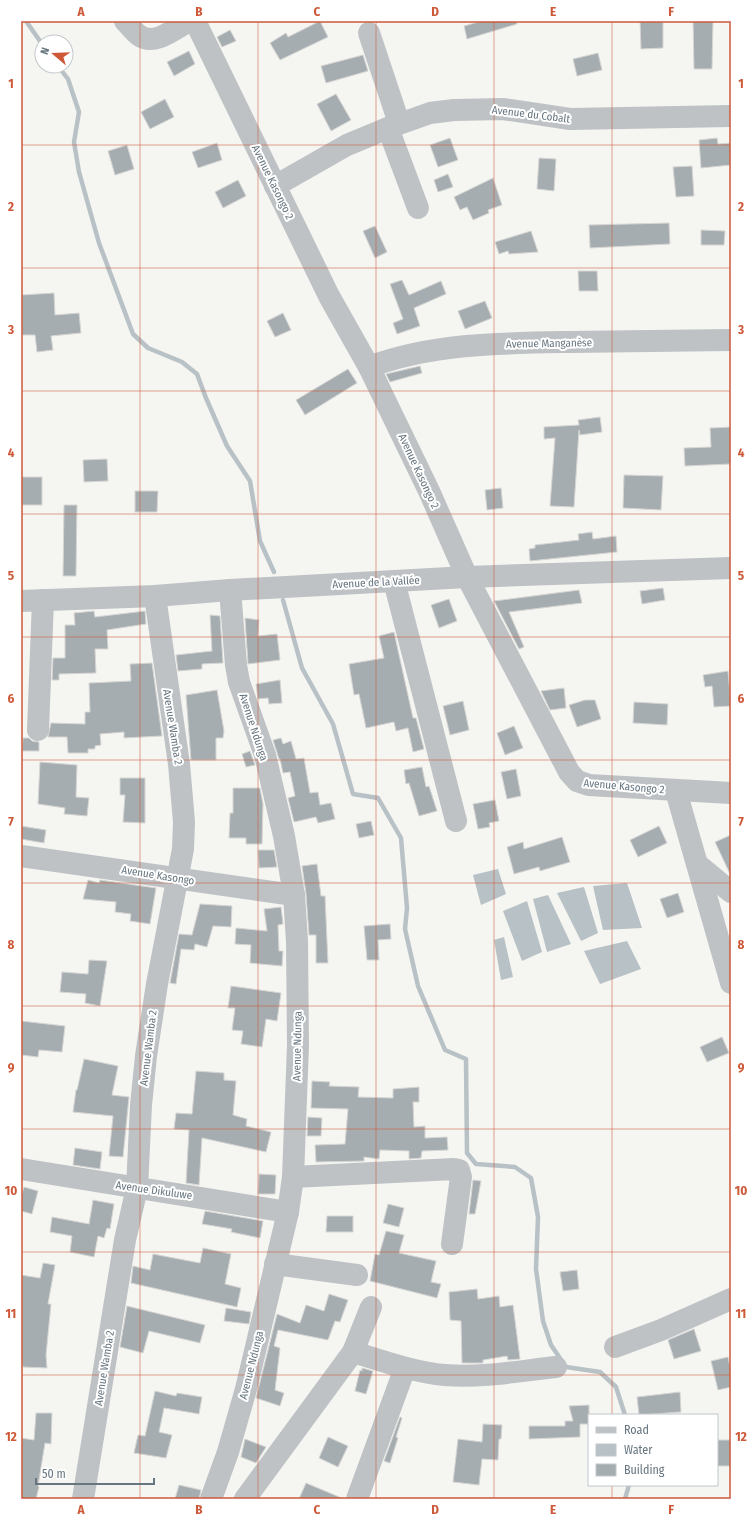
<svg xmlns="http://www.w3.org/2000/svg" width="752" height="1520" font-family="'Fira Sans Condensed',sans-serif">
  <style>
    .water { fill: #b8c1c5 }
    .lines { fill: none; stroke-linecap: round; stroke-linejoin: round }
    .stream { stroke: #b8c1c5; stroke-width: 4.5 }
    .building { fill: #a6adb1; stroke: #d6d6d4 }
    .minor { stroke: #bec2c5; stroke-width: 22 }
    .grid { fill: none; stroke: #cd5939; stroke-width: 1; stroke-opacity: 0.55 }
    .labels { text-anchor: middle; stroke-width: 4; stroke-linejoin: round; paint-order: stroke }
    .street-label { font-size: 11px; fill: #67757f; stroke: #fff }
    .neatline { fill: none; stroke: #cd5939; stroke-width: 1.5 }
    .grid-label { font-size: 13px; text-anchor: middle; font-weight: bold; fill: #cd5939 }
  </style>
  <rect width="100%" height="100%" fill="#f5f5f2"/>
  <!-- water -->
  <g class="water">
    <path d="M498,869l8,25 -25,11 -8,-30z"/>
    <path d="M627,883l15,45 -39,2 -10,-44z"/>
    <path d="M584,887l14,46 -17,8 -24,-48z"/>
    <path d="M548,895l23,49 -24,8 -14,-53z"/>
    <path d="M527,901l15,51 -20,9 -19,-50z"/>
    <path d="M504,937l9,40 -12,3 -7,-40z"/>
    <path d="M627,941l14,28 -41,15 -16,-33z"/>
  </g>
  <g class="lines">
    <!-- stream -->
    <g class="stream">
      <path d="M26,21l16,23"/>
      <path d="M58,66l10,13 11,33 -5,30 5,30 20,71 34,91 15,14 34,14 15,12 9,24 21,48 23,35 10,60 14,31"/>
      <path d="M283,600l19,68 31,56 20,70 25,4 23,40 6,70 -2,21 13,57 27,64 21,9 1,94 9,11 39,3 16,11 7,39 -2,52 7,52 8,24 15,22 34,5 16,15 9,28"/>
      <path d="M625,1499l4,-14"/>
    </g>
  </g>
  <!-- building -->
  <g class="building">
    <path d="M320,21l8,16 -48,23 -10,-17 16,-10 2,4z"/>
    <path d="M482,21h34l1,3 -50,15 -3,-13z"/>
    <path d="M640,21h23v27l-22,1z"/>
    <path d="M693,21h20l-1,48h-18z"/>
    <path d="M230,30l6,11 -14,6 -5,-10z"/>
    <path d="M189,51l6,13 -21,12 -7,-14z"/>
    <path d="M598,53l4,17 -25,6 -4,-17z"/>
    <path d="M363,55l5,16 -42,12 -5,-17z"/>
    <path d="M336,94l15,26 -20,11 -14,-27z"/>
    <path d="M165,99l9,18 -24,12 -9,-17z"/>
    <path d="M450,138l8,22 -20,7 -8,-22z"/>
    <path d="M717,138l1,6 13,-1v22l-30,3 -2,-28z"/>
    <path d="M217,143l5,17 -24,8 -6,-16z"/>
    <path d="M127,145l7,24 -19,6 -7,-24z"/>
    <path d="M539,158l17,1 -2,32 -17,-2z"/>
    <path d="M692,166l2,30 -18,1 -3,-30z"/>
    <path d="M448,174l5,13 -15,5 -4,-12z"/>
    <path d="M493,178l9,27 -14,5 1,3 -16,7 -6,-13 -7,3 -6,-13z"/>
    <path d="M238,180l8,16 -23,12 -8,-16z"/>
    <path d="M669,223l1,21 -80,4 -1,-23z"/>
    <path d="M375,226l12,26 -12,6 -12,-27z"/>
    <path d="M701,230l24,1 -1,14h-23z"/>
    <path d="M531,231l7,21 -29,2 -1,-3 -9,3 -4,-12z"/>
    <path d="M578,271h19l1,20h-19z"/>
    <path d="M402,280l7,15 32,-14 5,13 -32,14 6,18 -23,8 -4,-11 10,-4 -13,-35z"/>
    <path d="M54,293l1,22 24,-2 2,20 -30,3 2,14 -16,2 -2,-17h-14v-40z"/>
    <path d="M485,301l7,17 -27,11 -7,-18z"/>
    <path d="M283,313l8,17 -16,7 -8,-16z"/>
    <path d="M420,366l2,7 -32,9 -4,-8z"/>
    <path d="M348,369l9,14 -52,32 -9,-15z"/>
    <path d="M600,417l2,15 -22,3 -1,-5 -5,77 -24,-1 5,-68 -11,1v-12l35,-2 -1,-5z"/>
    <path d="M731,427v37l-46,2 -1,-18 27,-1 -1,-19z"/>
    <path d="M107,459l1,22 -24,1 -1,-22z"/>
    <path d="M624,475l39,1 -2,34 -38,-2z"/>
    <rect x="21" y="477" width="21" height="28"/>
    <path d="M501,488l2,20 -16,2 -2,-20z"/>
    <path d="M135,491h23l-1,21h-22z"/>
    <path d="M64,505h13l-1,71h-13z"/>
    <path d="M592,532l1,7 23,-3 1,16 -87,9 -1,-12 6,-1v-3l44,-5 -1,-6z"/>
    <path d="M663,588l2,12 -23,4 -2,-13z"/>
    <path d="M579,590l3,13 -73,9 15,35 -5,2 -25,-48z"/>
    <path d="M449,599l8,22 -18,7 -8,-23z"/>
    <path d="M94,611l1,6 50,-6 1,13 -39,6 1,19h-13l1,24 -37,1v6h-7l1,-22h12v-33h10l-1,-12z"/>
    <path d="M210,615l10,1 3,47 -21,1v5l-24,2 -2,-16 36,-4z"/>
    <path d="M245,618l14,2 -1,16 19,-2 3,26 -32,4z"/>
    <path d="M394,632l19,86h3l8,31 -11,3 -5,-24 -12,3 -2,-9 -28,6 -7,-34 -5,1 -5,-31 35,-6 -5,-22z"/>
    <path d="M152,663l10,73 -38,2v-6l-24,2 1,11 -6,1v3h-7v4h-20l-1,-16h-19l3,-14 34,1v-12h5l-1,-29 42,-2 -1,-17z"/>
    <path d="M728,671l3,35 -17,1 -2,-21 -7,1 -2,-12z"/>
    <path d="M280,680l2,23 -13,1 -1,-6 -10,1 -2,-15z"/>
    <path d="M564,688l2,20 -16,2 -9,-19z"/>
    <path d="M217,690l7,41 -1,7h-7v22h-25l-5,-65z"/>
    <path d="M585,700h10l6,19 -24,8 -8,-22z"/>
    <path d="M463,701l6,29 -19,5 -7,-29z"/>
    <path d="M634,702l34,2 -1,21 -34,-2z"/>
    <path d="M514,726l9,22 -18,7 -8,-22z"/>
    <path d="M23,738h6l3,3 7,1v9h-17z"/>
    <path d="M281,738l2,6 8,-3 5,18 8,-1 6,35 8,-1 2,13 11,-2 4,16 -17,4 -2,-6 -22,5 -6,-24 7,-2 -5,-24 -7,1 -3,-14h-1l-6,-19z"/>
    <path d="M250,751l5,14 -9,2 -4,-13z"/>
    <path d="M40,762l37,3 -1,32 13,1 -2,18 -23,-2 1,-6 -27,-4z"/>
    <path d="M422,767l4,20 3,-1 8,25 -18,5 -10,-33 -3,1 -2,-14z"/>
    <path d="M516,769l5,27 -14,3 -6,-27z"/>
    <path d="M120,778h25v45l-22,-1 2,-27h-5z"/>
    <path d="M233,788h27l3,16 -1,40h-16v-6h-17l1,-25h3z"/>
    <path d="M495,800l4,21 -10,2 1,4 -12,2 -5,-25z"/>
    <path d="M371,821l3,14 -15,3 -3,-14z"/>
    <path d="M21,826l25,4 -2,13 -23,-4z"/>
    <path d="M659,826l8,17 -29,14 -8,-17z"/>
    <path d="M731,835v41l-16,-34z"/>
    <path d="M562,837l8,25 -30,9 -1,-4 -25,7 -7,-27 16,-5 1,7z"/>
    <path d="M258,850h16l3,17 -18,1z"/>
    <path d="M317,864l4,32h4l3,67h-12v-28h-7l-3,-41 -4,-28z"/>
    <path d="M88,880l11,3 1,-3 56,8 -6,36 -20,-3 1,-7 -16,-2 1,-10 -33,-3z"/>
    <path d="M678,893l6,19 -17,6 -7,-19z"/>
    <path d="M200,904l32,2 -1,21 -18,-1 -6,21 -12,-3 -1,6 -13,-1 -5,35 -6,-1 9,-49 13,1z"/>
    <path d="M281,907l2,17 -5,1 1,26h4l-1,15 -32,-3 1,-18 -16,-1 1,-16 31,3 -3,-22z"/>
    <path d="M390,924l1,15 -13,1 1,20h-12l-3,-34z"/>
    <path d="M89,960l18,1 -7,45 -15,-3 1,-9 -26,-2 2,-20 26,2z"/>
    <path d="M231,986l50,7 -4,28 -11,-2 -4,28 -21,-3 2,-13 -11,-1 3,-22h-7z"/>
    <path d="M21,1021l44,5 -3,26 -23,-2 -1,7 -17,-2z"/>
    <path d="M722,1037l7,16 -22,9 -7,-15z"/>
    <path d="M84,1059l34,7 -6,29 17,2 -6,60 -14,-1 4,-40 -40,-4 3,-22h1z"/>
    <path d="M196,1071l28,2v7l12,1 -3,34 14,4 -1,7 25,6 -5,20 -64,-14 -3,47 -13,-2 3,-53 -15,-1 2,-16 16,1z"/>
    <path d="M312,1081l18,1 -1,4 30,1 -1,10 35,1v-9l26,-2v15h-6l1,25 11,-1v12l22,-1 1,13 -26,1 -1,7 -12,1v-8l-29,-1 -1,9 -15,-2v4l-48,1 -1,-17 30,-1 3,-35 -37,-1z"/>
    <path d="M308,1117l14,1 -1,18h-14z"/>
    <path d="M75,1148l27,4 -2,17 -27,-4z"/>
    <path d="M259,1174l17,1 -1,19h-17z"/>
    <path d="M473,1180l8,1 -6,33h-6z"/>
    <path d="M24,1187l14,4 -6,23 -11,-3v-14z"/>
    <path d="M93,1200l21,4 -4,25 -3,-1 -3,10 -6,-2 -4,21 -24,-5 2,-16 -22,-4 2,-15 37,7z"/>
    <path d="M388,1204l16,4 -5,19 -16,-4z"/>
    <path d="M205,1211l58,10 -3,17 -29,-6 1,-3 -30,-5z"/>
    <path d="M327,1216h26v16h-27z"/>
    <path d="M386,1231l18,4 -5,18 37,8 -5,21 10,2 -4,14 -67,-17 5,-27 4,1z"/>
    <path d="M203,1248l28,6 -6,30 16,4 -4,19 -106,-24 2,-17 17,4 3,-16 47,9z"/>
    <path d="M43,1263l12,2 -7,39h3l-5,51 1,13 -24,-1 -2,-8v-84l19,3z"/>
    <path d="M577,1270l2,19 -16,2 -3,-19z"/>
    <path d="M477,1289l1,10 21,-3 1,11 13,-2 7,54 -12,1 -1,-4 -24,4v3h-21l-1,-42 -11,-1 -1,-28z"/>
    <path d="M329,1294l19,6 -8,22 -5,-1 -7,19 -50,-10 -4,16 6,2 -5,42 9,3 -4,13 -24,-8 21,-84 23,9 6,-18 18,6z"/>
    <path d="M127,1306l78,19 -5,18 -51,-12 -6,22 -23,-6z"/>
    <path d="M226,1308l25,4 -2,12 -25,-3z"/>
    <path d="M694,1329l7,22 -27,8 -6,-19z"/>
    <path d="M728,1357l3,15v15l-13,3 -7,-29z"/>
    <path d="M362,1368l11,3 -7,23 -11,-3 5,-21 2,1z"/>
    <path d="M155,1391l21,5 1,-3 25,4 -3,17 -35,-6 -5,24 13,3 -6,23 -32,-5 4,-18 7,1z"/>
    <path d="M680,1392l1,20 -42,3 -2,-18z"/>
    <path d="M589,1405v19h-9v13l-51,2v-13h36v-5h8l-4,-15z"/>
    <path d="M36,1413h16l-1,31 -6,-1 -7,43 1,1 -3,12h-15v-61l13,2z"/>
    <path d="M400,1417l2,1 -6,19 2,1 -8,25 -6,-2z"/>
    <path d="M483,1424l19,1 -1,14h-2l-1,21 -16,-1 -3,26 -26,-3 5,-43 24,3z"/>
    <path d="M328,1437l20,9 -10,21 -19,-9z"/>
    <path d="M245,1439l21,8 -10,16 -15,-6z"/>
    <rect x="717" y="1440" width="14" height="26"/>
    <path d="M306,1483l38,16h-45z"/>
    <path d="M179,1485l22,5 -2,9h-24z"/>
  </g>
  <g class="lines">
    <!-- minor -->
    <g class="minor">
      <path d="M125,21c5,5 10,12 15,15 15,10 36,-8 49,-15"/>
      <path d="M195,21l134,275 40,71 60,124 38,86 102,195 8,9 12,4 142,8"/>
      <path d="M369,33l30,90"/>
      <path d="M388,128l30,80"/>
      <path d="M275,186l72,-41 41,-17 42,-15 24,-3 49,-1 67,10 161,-3"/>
      <path d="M369,367c64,-24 134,-24 201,-25 54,-1 107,-1 161,-2"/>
      <path d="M394,581l62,240"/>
      <path d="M21,601l134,-5 75,-6 237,-13 264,-9"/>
      <path d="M38,730l5,-130"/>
      <path d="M676,791l55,192"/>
      <path d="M21,856l273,39"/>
      <path d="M697,864l34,28"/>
      <path d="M21,1169l267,43"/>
      <path d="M293,1177l161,-8 5,1 2,7 -9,67"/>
      <path d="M275,1264l82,11"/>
      <path d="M615,1347l46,-17 70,-31"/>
      <path d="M353,1352c30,9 60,20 92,23 37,3 74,-4 111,-8"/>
      <path d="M83,1499l42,-259 12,-52 4,-83 5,-49 11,-72 26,-135 1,-27 -5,-58 -24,-168"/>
      <path d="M211,1499l17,-47 18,-63 42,-177 5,-35 5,-132 -1,-104 -3,-46 -10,-59 -19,-81 -26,-73 -3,-17 -6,-75"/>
      <path d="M245,1499l108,-147 18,-45"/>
      <path d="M357,1499l48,-131"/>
    </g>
  </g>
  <!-- grid -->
  <path class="grid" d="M140,21v1478M258,21v1478M376,21v1478M494,21v1478M612,21v1394M21,145h710M21,268h710M21,391h710M21,514h710M21,637h710M21,760h710M21,883h710M21,1006h710M21,1129h710M21,1252h710M21,1375h710M612,1485v14"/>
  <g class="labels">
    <!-- street labels -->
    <g class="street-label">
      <text transform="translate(531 114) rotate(7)" y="4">Avenue du Cobalt</text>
      <text transform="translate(273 182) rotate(64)" y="4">Avenue Kasongo 2</text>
      <text transform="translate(549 343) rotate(-1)" y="4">Avenue Manganèse</text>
      <text transform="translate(419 471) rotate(65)" y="4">Avenue Kasongo 2</text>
      <text transform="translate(376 582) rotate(-3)" y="4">Avenue de la Vallée</text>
      <text transform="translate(173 727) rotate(81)" y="4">Avenue Wamba 2</text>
      <text transform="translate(254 727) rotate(72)" y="4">Avenue Ndunga</text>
      <text transform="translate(624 786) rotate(5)" y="4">Avenue Kasongo 2</text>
      <text transform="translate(158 875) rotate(9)" y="4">Avenue Kasongo</text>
      <text transform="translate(297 1046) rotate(-89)" y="4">Avenue Ndunga</text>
      <text transform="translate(148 1048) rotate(-83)" y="4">Avenue Wamba 2</text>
      <text transform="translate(154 1190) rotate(8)" y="4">Avenue Dikuluwe</text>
      <text transform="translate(251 1365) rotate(-76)" y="4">Avenue Ndunga</text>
      <text transform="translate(104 1368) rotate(-81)" y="4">Avenue Wamba 2</text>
    </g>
  </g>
  <!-- border -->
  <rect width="752" height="1520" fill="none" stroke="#ffffff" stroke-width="44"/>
  <!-- legend -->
  <rect x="588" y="1414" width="130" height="72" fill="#ffffff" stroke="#c2c8cc"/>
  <rect x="596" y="1427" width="20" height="6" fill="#bec2c5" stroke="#c2c8cc"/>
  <text x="624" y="1434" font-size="12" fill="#67757f">Road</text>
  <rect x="596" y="1444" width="20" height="12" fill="#b8c1c5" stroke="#c2c8cc"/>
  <text x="624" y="1454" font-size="12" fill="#67757f">Water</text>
  <rect x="596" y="1464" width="20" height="12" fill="#a6adb1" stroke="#c2c8cc"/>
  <text x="624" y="1474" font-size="12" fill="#67757f">Building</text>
  <!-- north arrow -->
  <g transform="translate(54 54) rotate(289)"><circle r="19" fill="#ffffff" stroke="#c2c8cc"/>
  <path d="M0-3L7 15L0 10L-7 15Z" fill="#cd5939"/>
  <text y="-6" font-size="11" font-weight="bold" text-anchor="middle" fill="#67757f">N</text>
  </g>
  <!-- scale -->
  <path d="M36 1478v6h118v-6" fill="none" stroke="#67757f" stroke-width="2"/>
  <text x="42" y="1478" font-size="12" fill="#67757f" stroke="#ffffff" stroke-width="3" paint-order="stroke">50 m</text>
  <rect x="22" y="22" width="708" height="1476" class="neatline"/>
  <g class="grid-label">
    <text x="81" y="16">A</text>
    <text x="199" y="16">B</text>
    <text x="317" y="16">C</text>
    <text x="435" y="16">D</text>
    <text x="553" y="16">E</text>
    <text x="671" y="16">F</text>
    <text x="11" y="88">1</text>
    <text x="741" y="88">1</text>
    <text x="11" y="211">2</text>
    <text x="741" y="211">2</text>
    <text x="11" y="334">3</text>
    <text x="741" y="334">3</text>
    <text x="11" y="457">4</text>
    <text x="741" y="457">4</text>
    <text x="11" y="580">5</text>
    <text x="741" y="580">5</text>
    <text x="11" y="703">6</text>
    <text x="741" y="703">6</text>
    <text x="11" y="826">7</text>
    <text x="741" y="826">7</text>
    <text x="11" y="949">8</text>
    <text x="741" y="949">8</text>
    <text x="11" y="1072">9</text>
    <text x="741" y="1072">9</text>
    <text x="11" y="1195">10</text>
    <text x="741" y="1195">10</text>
    <text x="11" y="1318">11</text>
    <text x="741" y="1318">11</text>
    <text x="11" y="1441">12</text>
    <text x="741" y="1441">12</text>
    <text x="81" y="1514">A</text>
    <text x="199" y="1514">B</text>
    <text x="317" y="1514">C</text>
    <text x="435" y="1514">D</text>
    <text x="553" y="1514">E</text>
    <text x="671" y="1514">F</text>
  </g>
</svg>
